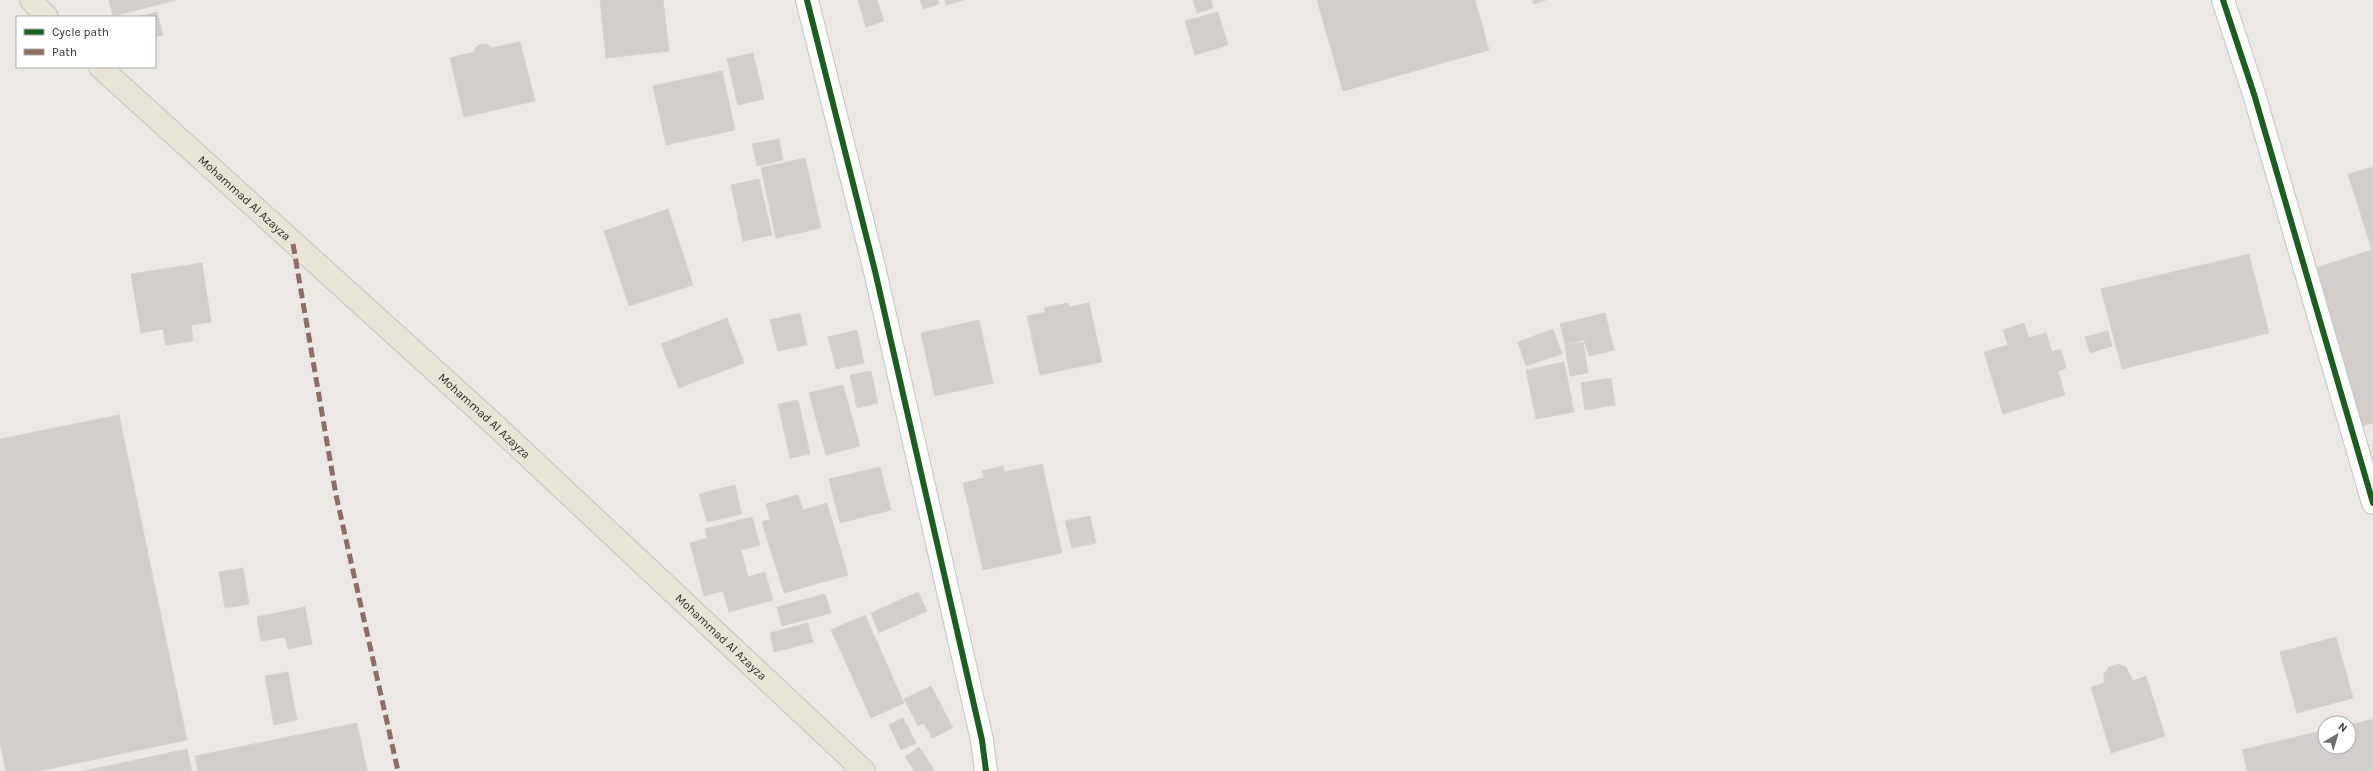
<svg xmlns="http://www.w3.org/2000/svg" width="2373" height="771" font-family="Karla,sans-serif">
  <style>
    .building { fill: #d1cecb; stroke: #d7d4d0 }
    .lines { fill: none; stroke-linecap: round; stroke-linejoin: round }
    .minor-casing { stroke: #c5c4c5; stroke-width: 24 }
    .major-casing { stroke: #c6c5c4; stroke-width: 24 }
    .minor { stroke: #fcfcfb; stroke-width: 22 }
    .major { stroke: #e8e4d6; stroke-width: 22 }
    .quiet { stroke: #8d6e63; stroke-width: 5; stroke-dasharray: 10 5; stroke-linecap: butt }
    .cycleway-casing { stroke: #fff; stroke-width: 8 }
    .cycleway { stroke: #1b5e20; stroke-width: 6 }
    .labels { text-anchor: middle; stroke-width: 3.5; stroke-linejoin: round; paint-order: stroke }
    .street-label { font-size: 12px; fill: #2e2e2e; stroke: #fff }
  </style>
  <rect width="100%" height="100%" fill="#ece8e4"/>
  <!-- building -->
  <g class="building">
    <path d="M109,0h68l-64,16z"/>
    <path d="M600,0h63l6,51 -63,7z"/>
    <path d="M858,0h19l7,21 -18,6z"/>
    <path d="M920,0h18l1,4 -16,5z"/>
    <path d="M945,0h19l-18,5z"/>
    <path d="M1193,0h18l2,8 -16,5z"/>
    <path d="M1317,0h158l14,50 -146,41z"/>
    <path d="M1532,0h14l-12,4z"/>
    <path d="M157,12l6,23 -8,2v-20h-18z"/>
    <path d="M1218,12l10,33 -33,10 -10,-34z"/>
    <path d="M520,42l15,59 -71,16 -14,-59 24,-6 1,-4 6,-4 8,1 2,3z"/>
    <path d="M753,53l11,46 -26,6 -11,-46z"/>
    <path d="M722,71l13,59 -69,15 -13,-59z"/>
    <path d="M779,139l4,21 -26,6 -5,-22z"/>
    <path d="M805,158l16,70 -45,10 -15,-70z"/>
    <path d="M2373,167v256l-11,3 -50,-157 60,-19 -24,-76z"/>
    <path d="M759,179l13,56 -29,6 -12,-56z"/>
    <path d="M668,209l25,76 -64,21 -25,-75z"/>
    <path d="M2249,254l20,79 -147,36 -21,-80z"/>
    <path d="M202,263l9,59 -20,3 2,16 -27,4 -3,-16 -22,4 -10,-59z"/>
    <path d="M1068,303l1,4 20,-4 13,59 -62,13 -13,-59 19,-4 -2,-4z"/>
    <path d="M800,313l7,32 -29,6 -8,-31z"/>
    <path d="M1605,313l9,37 -25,6 -5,-16 -19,4 -5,-20z"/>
    <path d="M727,318l17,45 -65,25 -18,-44z"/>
    <path d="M979,320l14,63 -58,13 -14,-63z"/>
    <path d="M2024,323l5,15 17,-5 6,19 9,-3 5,19 -8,3 7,24 -62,19 -19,-62 24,-7 -5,-15z"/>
    <path d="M1553,329l9,25 -36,12 -8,-24z"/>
    <path d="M857,330l7,33 -28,6 -8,-32z"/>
    <path d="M2108,331l4,15 -22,7 -5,-16z"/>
    <path d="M1583,342l5,31 -18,3 -5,-31z"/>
    <path d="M1564,362l10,50 -38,7 -10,-49z"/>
    <path d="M871,371l7,32 -21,5 -7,-33z"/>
    <path d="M1611,378l4,27 -30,5 -4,-27z"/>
    <path d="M843,385l17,61 -34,9 -17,-62z"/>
    <path d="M798,400l12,54 -20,4 -12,-54z"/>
    <path d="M119,415l68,325 -148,31h-33l-6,-27v-305z"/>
    <path d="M1042,464l20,89 -79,17 -20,-87 21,-5 -2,-7 21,-5 1,6z"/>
    <path d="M880,467l11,43 -51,13 -11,-44z"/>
    <path d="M735,485l7,29 -35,8 -8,-28z"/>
    <path d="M798,495l5,15 24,-7 21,72 -64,18 -22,-71 8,-3 -4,-15z"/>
    <path d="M1090,516l6,27 -24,5 -7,-27z"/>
    <path d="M752,517l8,28 -19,5 7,27 17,-5 8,28 -44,12 -6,-21 -19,5 -14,-53 17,-5 -2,-9z"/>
    <path d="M243,568l6,36 -24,4 -6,-36z"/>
    <path d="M918,592l9,19 -48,22 -8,-20z"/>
    <path d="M825,594l6,19 -49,13 -5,-19z"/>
    <path d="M305,607l7,37 -24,5 -3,-12 -24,4 -4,-24z"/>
    <path d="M865,615l39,88 -33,15 -40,-88z"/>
    <path d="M808,623l5,19 -39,10 -4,-19z"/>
    <path d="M2336,637l17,61 -56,15 -17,-61z"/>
    <path d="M2118,664l8,3 7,14 13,-5 19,60 -54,17 -20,-66 13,-4v-9l5,-7z"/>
    <path d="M288,672l9,48 -23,5 -9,-49z"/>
    <path d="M931,686l22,42 -21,10 -8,-15 -6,3 -14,-27z"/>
    <path d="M903,718l13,25 -15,7 -12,-25z"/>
    <path d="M2373,719v52h-126l-5,-21 83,-20v17h24v-22z"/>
    <path d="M357,723l10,48h-169l-3,-15z"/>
    <path d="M919,747l15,22 -3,2h-16l-10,-14z"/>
    <path d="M187,749l5,22h-108z"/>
  </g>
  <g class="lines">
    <defs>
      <g id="minor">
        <path d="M807,0l68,271 107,469 4,31"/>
        <path d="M2223,0l31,94 119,409"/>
      </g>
      <g id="major">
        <path d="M31,0l16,17"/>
        <path id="s1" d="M100,67l396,359 368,345"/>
      </g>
    </defs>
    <!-- minor casing -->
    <use href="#minor" class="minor-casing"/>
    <!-- major casing -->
    <use href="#major" class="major-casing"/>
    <!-- minor -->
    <use href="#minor" class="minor"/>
    <!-- major -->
    <use href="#major" class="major"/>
    <!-- quiet -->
    <path class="quiet" d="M293,244l43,251 62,276"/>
    <defs>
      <g id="cycleway">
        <path d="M807,0l68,271 107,469 4,31"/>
        <path d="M2223,0l31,94 119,409"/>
      </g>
    </defs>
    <!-- cycleway casing -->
    <use href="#cycleway" class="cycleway-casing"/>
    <!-- cycleway -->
    <use href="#cycleway" class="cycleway"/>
  </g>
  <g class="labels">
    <!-- street labels -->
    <g class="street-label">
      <text dy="4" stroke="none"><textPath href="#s1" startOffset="195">Mohammad Al Azayza</textPath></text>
      <text dy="4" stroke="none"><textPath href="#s1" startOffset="519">Mohammad Al Azayza</textPath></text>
      <text dy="4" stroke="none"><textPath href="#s1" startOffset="843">Mohammad Al Azayza</textPath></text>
    </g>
  </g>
  <!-- legend -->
  <rect x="16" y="16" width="140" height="52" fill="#ffffff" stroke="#ababab"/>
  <rect x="24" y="29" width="20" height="6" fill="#1b5e20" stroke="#ababab"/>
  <text x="52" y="36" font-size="12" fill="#2e2e2e">Cycle path</text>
  <rect x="24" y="49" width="20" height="6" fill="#8d6e63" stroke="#ababab"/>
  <text x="52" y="56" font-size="12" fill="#2e2e2e">Path</text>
  <!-- north arrow -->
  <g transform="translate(2337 735) rotate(38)"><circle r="19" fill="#ffffff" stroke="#ababab"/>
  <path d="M0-3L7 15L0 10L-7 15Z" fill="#706f6e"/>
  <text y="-6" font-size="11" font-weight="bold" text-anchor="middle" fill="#2e2e2e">N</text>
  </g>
</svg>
